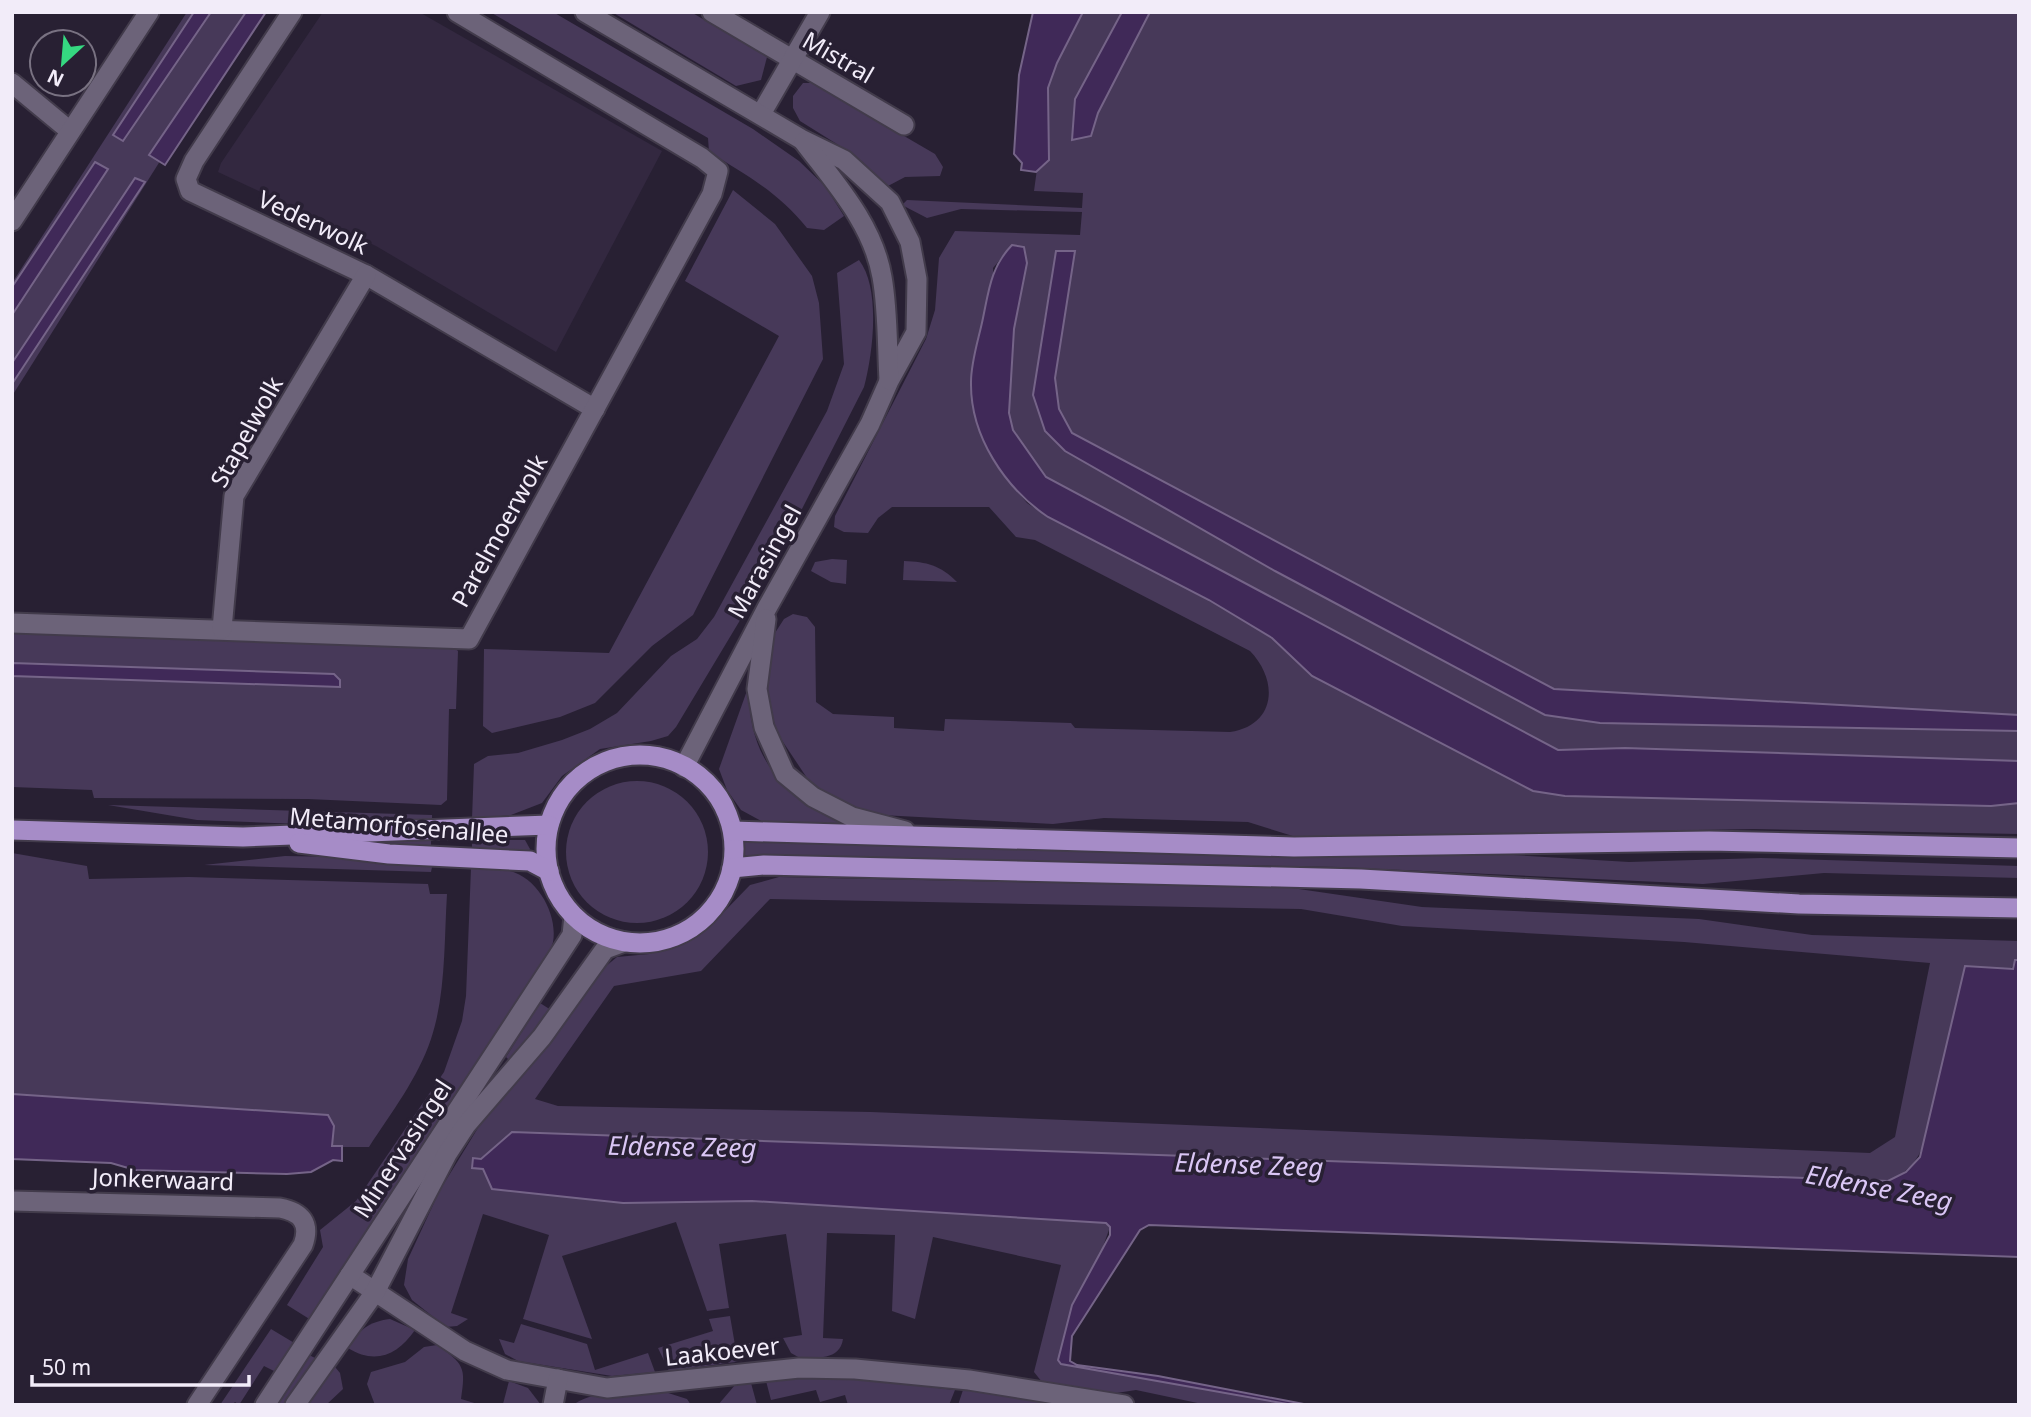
<svg xmlns="http://www.w3.org/2000/svg" width="2031" height="1417" font-family="'Noto Sans',sans-serif">
  <style>
    .built { fill: #332840 }
    .green { fill: #473959; fill-rule: evenodd }
    .water { fill: #402958; stroke: #756488; stroke-width: 2 }
    .lines { fill: none; stroke-linecap: round; stroke-linejoin: round }
    .minor-casing { stroke: #423b4b; stroke-width: 23 }
    .tertiary-casing { stroke: #423b4b; stroke-width: 23 }
    .primary-casing { stroke: #423b4b; stroke-width: 23 }
    .minor { stroke: #6c6379; stroke-width: 19 }
    .tertiary { stroke: #6c6379; stroke-width: 19 }
    .primary { stroke: #a68cc7; stroke-width: 19 }
    .labels { text-anchor: middle; stroke-width: 7; stroke-linejoin: round; paint-order: stroke }
    .street-label { font-size: 24px; fill: #f2ecf9; stroke: #282033 }
    .water-label { font-size: 26px; font-style: italic; fill: #dac6f5; stroke: #282033 }
  </style>
  <rect width="100%" height="100%" fill="#282033"/>
  <!-- built -->
  <path class="built" d="M323,12h96l243,139 -106,201 -180,-106 -158,-74 3,-9z"/>
  <!-- green -->
  <g class="green">
    <path d="M187,12h67l-242,384v-113z"/>
    <path d="M490,12h63l200,117 46,32 26,25 19,30 -20,14 -17,-2c-29,-36 -59,-52 -98,-76l-1,-14z"/>
    <path d="M612,12h79l76,45 -6,23 -25,6z"/>
    <path d="M1083,12h39l-47,87 -2,40 17,-3 8,-23 52,-101h869v703l-465,-26 -483,-256 -12,-24 -4,-31 19,-127h-18l-13,77 22,123 210,120 270,144 55,8 419,8v30l-394,-13 -66,2 -30,-13 -483,-260 -33,-47 -4,-17 5,-84 13,-66 -3,-16 -12,-2 -19,23 8,204 26,31 21,14 161,83 64,38 39,38 221,115 32,5 426,10 28,-3v31l-265,-5 -458,8 -48,-15 -144,-4 -51,6 -191,-10 -34,-18 -19,-15 -32,-48 -11,-43 7,-54 11,-17 9,-5 14,3 8,10 1,75 17,12 61,3v11l50,3 1,-12 126,4 4,5 155,4c46,-7 49,-51 20,-81l-215,-111 -19,-3 -27,-30h-97l-14,11 -10,15 -24,-1 -10,-5 1,-11 91,-177 9,-29 4,-52 16,-27 125,4 2,-23 -121,-3 -34,9 -25,-13 5,-5 175,8 1,-15 -49,-2 3,-22 12,-35 -1,-45 9,-26z"/>
    <path d="M803,83h10l122,71 8,13 -3,9 -35,1 -17,9 -32,-30 -56,-35 -7,-13v-12z"/>
    <path d="M733,190l42,34 37,52 7,27 4,56 -130,256 -41,31 -57,57 -35,14 -68,16 -9,-7 1,-77 125,4 170,-317 -94,-55z"/>
    <path d="M859,260c22,28 14,94 5,127l-89,175 -99,165 -8,9 -17,5 -51,8 -38,27 -20,27 -31,12 -39,4 2,-55 14,-8 30,-3 44,-13 28,-11 27,-16 54,-57 26,-17 17,-22 113,-206 17,-47 -7,-91z"/>
    <path d="M832,559l15,1 -1,24 -15,-2 -20,-11 4,-9z"/>
    <path d="M904,561c23,1 36,4 53,21l-54,-2z"/>
    <path d="M12,633l441,14 5,4 -2,58h-7l-2,91 -6,5 -133,-6 -214,-1 -2,-8 -80,-3z"/>
    <path d="M749,685c-2,77 37,114 105,142l-89,-4 -24,-13 -14,-20 -8,-21z"/>
    <circle cx="637" cy="852" r="71"/>
    <path d="M108,805l324,10v5l-103,5 -132,-5z"/>
    <path d="M431,838v11l-48,-5 1,-4z"/>
    <path d="M472,840h53l5,9 -2,3 -56,-1z"/>
    <path d="M743,841l737,12 149,9 132,-4 258,8v12l-195,-5 -121,11 -366,-17 -593,-12z"/>
    <path d="M12,853l75,13 2,13 100,-2 239,7 2,10h17c-3,48 -1,100 -16,145 -13,39 -40,74 -62,108h-37l2,-21 -6,-11 -316,-21z"/>
    <path d="M285,856l58,1 89,10 -1,5 -227,-7z"/>
    <path d="M471,868c12,1 27,0 39,3 28,7 48,44 43,71 -1,5 -5,11 -7,15l2,3 -237,360 -24,-15 36,-58 -3,-17 36,-29 88,-129 18,-51 4,-25z"/>
    <path d="M779,877l513,11 130,19 277,12 113,16 207,6v19l-4,1 -89,176c-7,23 -16,33 -38,45l-1376,-50 -31,27 -7,-1 9,11 9,20 131,14 129,-2 354,22 4,4 -49,137 232,41h-86l-71,-15 -26,4 -68,-12 -8,-10 27,-107 -128,-28 -18,82 -23,-8 3,-76 -68,-2 -4,105 20,1c-3,22 -27,18 -43,19l-9,-5 -8,-15 19,-3 -16,-101 -67,10 10,64 -22,3 -31,-89 -114,34 30,83 -69,-20 26,-84 -66,-21 -32,99 17,6 -11,7 -11,1 -34,-27 -8,-15 4,-26 32,-69 41,-67 71,-81 42,-66 23,-19 32,-3 40,-13 30,-24 31,-32zM770,899l531,10 101,17 282,16 246,21 -35,174 -25,16 -999,-41 -313,-6 -23,-7 79,-113 87,-15z"/>
    <path d="M540,1003l11,7 -42,50 -3,-3z"/>
    <path d="M730,1316l5,29 22,-3 -14,19 -74,10 -11,-23 55,-17 -4,-12z"/>
    <path d="M390,1319l25,11c-17,25 -40,35 -67,18 12,-19 20,-26 42,-29z"/>
    <path d="M521,1324l66,20 8,26 53,-17 7,19 -43,4 -94,-15 -13,-7 -6,-15 15,4z"/>
    <path d="M271,1329l25,15 -20,28 -12,-6 -25,39 -4,-3 -3,3h-12z"/>
    <path d="M437,1345c27,19 29,22 24,54l20,6h-106l-8,-21 4,-12 34,-10 19,-15z"/>
    <path d="M307,1354l12,6 -35,45h-10z"/>
    <path d="M335,1367l5,6 3,16 -17,16h-21z"/>
    <path d="M802,1377l58,2 95,11 -6,15h-101l-3,-10 -25,7 -4,-12 -45,10 -5,-19z"/>
    <path d="M509,1381l19,7 13,17 -38,-1z"/>
    <path d="M751,1383l6,22h-39l17,-20z"/>
    <path d="M963,1390l121,15h-126z"/>
    <path d="M665,1392l22,7 4,6h-118c23,-17 65,-12 92,-13z"/>
  </g>
  <!-- water -->
  <g class="water">
    <path d="M194,12h17l-88,129 -10,-6z"/>
    <path d="M246,12h20l-101,153 -16,-10z"/>
    <path d="M1033,12h50l-26,51 -9,25 1,72 -13,12 -15,-2 1,-7 -8,-9 5,-79z"/>
    <path d="M1122,12h28l-52,101 -7,23 -19,4 3,-41z"/>
    <path d="M95,162l13,7 -96,146v-28z"/>
    <path d="M135,178l10,4 -133,202v-21z"/>
    <path d="M1012,245l12,2 3,16 -13,66 -5,84 4,17 33,47 512,273 67,-2 394,13v42l-28,3 -426,-10 -32,-5 -221,-115 -40,-38 -63,-38 -161,-83c-43,-29 -78,-81 -77,-135 0,-21 8,-44 12,-64 6,-29 8,-51 29,-73z"/>
    <path d="M1056,251h19l-20,127 4,31 13,24 482,256 465,26v16l-419,-8 -55,-8 -270,-144 -210,-120 -20,-20 -12,-36z"/>
    <path d="M12,663l322,11 6,6v7l-328,-11z"/>
    <path d="M2015,960h4v297l-870,-32 -9,5 -68,106 -2,25 7,4 81,11 151,29h-16l-232,-41 -3,-4 14,-55 38,-70v-8l-4,-4 -354,-22 -129,2 -131,-14 -9,-20 -11,-1 1,-10 8,1 31,-27 1376,49 18,-9 14,-15 45,-191 48,3z"/>
    <path d="M12,1094l316,21 6,11 -2,20h10v15l-9,-1 -22,12 -24,2 -152,-4 -24,-7 -99,-4z"/>
  </g>
  <g class="lines">
    <defs>
      <g id="minor">
        <path d="M292,12l-98,149 -8,18 4,12 176,84 229,134"/>
        <path d="M712,12l192,113"/>
        <path d="M12,83l58,48"/>
        <path d="M761,114l59,-102"/>
        <path d="M12,221l137,-209"/>
        <path d="M12,623l457,16 243,-445 6,-23 -16,-13 -245,-146"/>
        <path d="M222,629l12,-133 132,-221"/>
        <path d="M12,1201l268,7c21,4 31,15 23,37l-106,160"/>
        <path d="M350,1275l115,76 42,19 100,18 192,-20 56,1 114,11 155,25"/>
        <path d="M553,1405l5,-26"/>
      </g>
      <g id="tertiary">
        <path d="M585,12l216,127 43,21 46,42 20,40 7,37 -1,53 -27,49 -19,43 -103,184 -83,159"/>
        <path d="M804,142c31,41 69,82 78,135 6,33 5,69 7,103"/>
        <path d="M766,619l-9,70 7,38 21,47 28,23 39,20 53,14"/>
        <path d="M265,1405l307,-470 2,-19"/>
        <path d="M295,1405l80,-113 72,-138 19,-29 76,-88 63,-88 19,-7"/>
      </g>
      <g id="primary">
        <circle cx="640" cy="849" r="94"/>
        <path d="M12,830l231,7 306,-12"/>
        <path d="M733,831l561,16 415,-6 310,7"/>
        <path d="M299,843l90,11 141,7 19,10"/>
        <path d="M732,868l32,-3 597,14 438,25 220,4"/>
      </g>
    </defs>
    <!-- minor casing -->
    <use href="#minor" class="minor-casing"/>
    <!-- tertiary casing -->
    <use href="#tertiary" class="tertiary-casing"/>
    <!-- primary casing -->
    <use href="#primary" class="primary-casing"/>
    <!-- minor -->
    <use href="#minor" class="minor"/>
    <!-- tertiary -->
    <use href="#tertiary" class="tertiary"/>
    <!-- primary -->
    <use href="#primary" class="primary"/>
  </g>
  <g class="labels">
    <!-- street labels -->
    <g class="street-label">
      <text transform="translate(838 58) rotate(30)" y="8">Mistral</text>
      <text transform="translate(313 223) rotate(25)" y="8">Vederwolk</text>
      <text transform="translate(247 432) rotate(-61)" y="8">Stapelwolk</text>
      <text transform="translate(500 531) rotate(-61)" y="8">Parelmoerwolk</text>
      <text transform="translate(765 562) rotate(-61)" y="8">Marasingel</text>
      <text transform="translate(399 826) rotate(5)" y="8">Metamorfosenallee</text>
      <text transform="translate(403 1149) rotate(-57)" y="8">Minervasingel</text>
      <text transform="translate(163 1180) rotate(2)" y="8">Jonkerwaard</text>
      <text transform="translate(722 1352) rotate(-6)" y="8">Laakoever</text>
    </g>
    <!-- water labels -->
    <g class="water-label">
      <text transform="translate(682 1147) rotate(1)" y="9">Eldense Zeeg</text>
      <text transform="translate(1249 1165) rotate(2)" y="9">Eldense Zeeg</text>
      <text transform="translate(1879 1188) rotate(11)" y="9">Eldense Zeeg</text>
    </g>
  </g>
  <!-- border -->
  <rect width="2031" height="1417" fill="none" stroke="#f2ecf9" stroke-width="28"/>
  <!-- north arrow -->
  <g transform="translate(63 63) rotate(206)"><circle r="33" fill="#282033" stroke="#797282" stroke-width="2"/>
  <path d="M0-5L12 26L0 18L-12 26Z" fill="#35d881"/>
  <text y="-10" font-size="19" font-weight="bold" text-anchor="middle" fill="#f2ecf9">N</text>
  </g>
  <!-- scale -->
  <path d="M32 1375v10h217v-10" fill="none" stroke="#f2ecf9" stroke-width="3.5"/>
  <text x="42" y="1375" font-size="21" fill="#f2ecf9" stroke="#282033" stroke-width="5" paint-order="stroke">50 m</text>
</svg>
